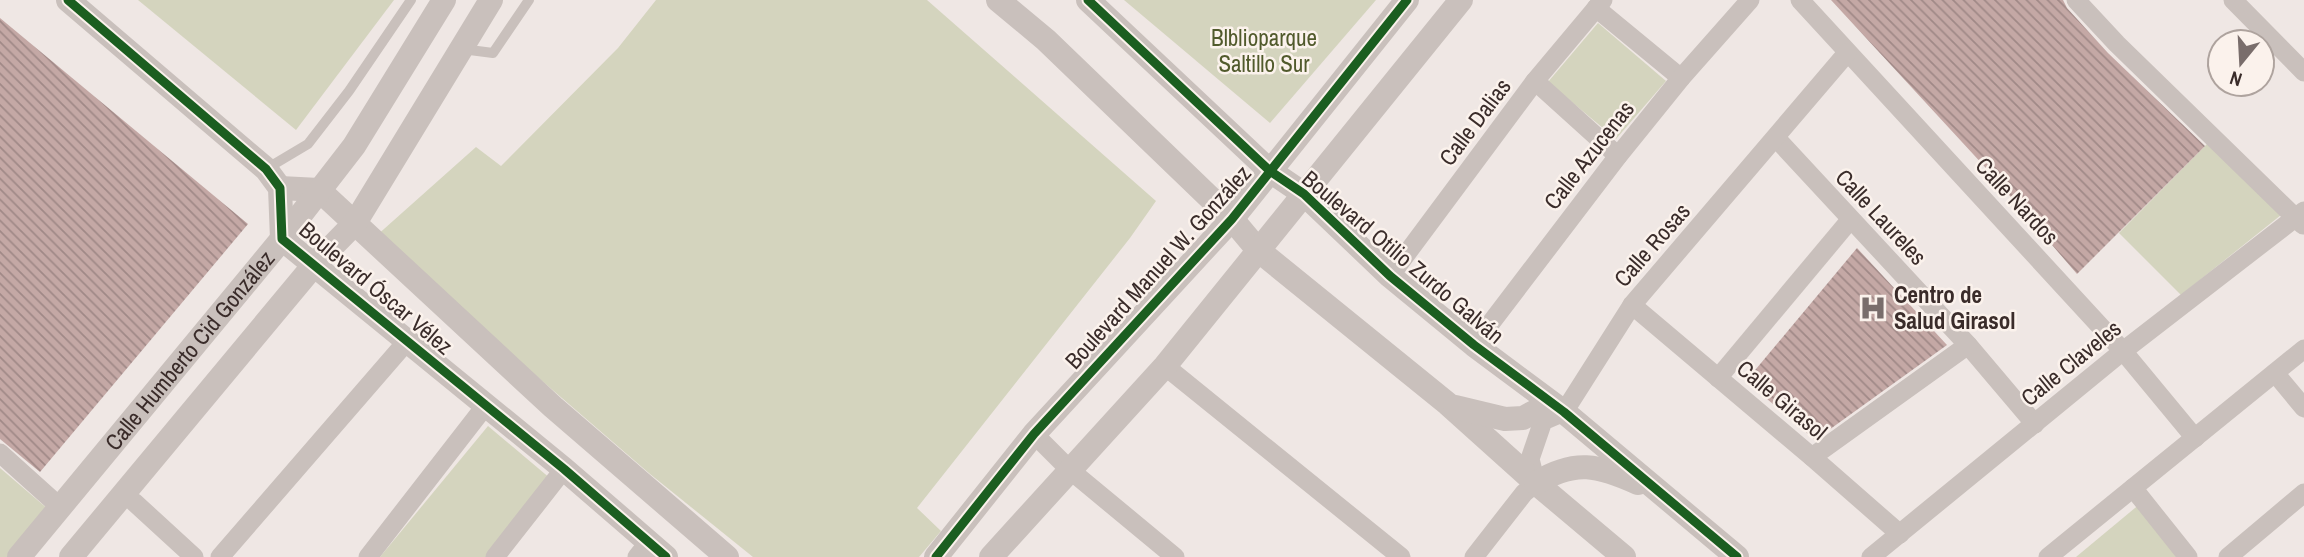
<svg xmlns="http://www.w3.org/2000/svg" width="2304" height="557" font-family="'Archivo Narrow',sans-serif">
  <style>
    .green { fill: #d4d4be }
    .building { fill: url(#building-back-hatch) }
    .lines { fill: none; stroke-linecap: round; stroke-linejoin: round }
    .service { stroke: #c9c0bc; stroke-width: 10 }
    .minor { stroke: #c9c0bc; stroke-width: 19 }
    .tertiary { stroke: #c9c0bc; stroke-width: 24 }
    .cycleway-casing { stroke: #fbf2ec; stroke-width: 13 }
    .cycleway { stroke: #1b5e20; stroke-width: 9 }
    .labels { text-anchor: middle; stroke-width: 5; stroke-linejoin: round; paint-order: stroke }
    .park-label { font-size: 23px; fill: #515a2c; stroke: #fbf2ec }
    .street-label { font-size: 23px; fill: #3a2c2a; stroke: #fbf2ec }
    .poi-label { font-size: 23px; font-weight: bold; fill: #3a2c2a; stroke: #fbf2ec; text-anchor: start }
  </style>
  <defs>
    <pattern id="building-back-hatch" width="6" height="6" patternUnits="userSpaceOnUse" patternTransform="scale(1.75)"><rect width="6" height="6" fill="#c4a8a5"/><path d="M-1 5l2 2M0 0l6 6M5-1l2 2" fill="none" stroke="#a08987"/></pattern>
  </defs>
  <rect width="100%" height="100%" fill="#efe7e4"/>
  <!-- green -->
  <g class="green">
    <path d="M138,0h256l-98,130z"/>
    <path d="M656,0h271l229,201 -26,37 -213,270 24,23 -22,26h-166l-103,-83 -275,-237 101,-90 25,19 117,-118z"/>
    <path d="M1124,0h252l-106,123z"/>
    <path d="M1598,23l68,58 -50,58 -68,-57z"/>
    <path d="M2207,144l74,71 -100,80 -62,-62z"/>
    <path d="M488,426l63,53 -65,78h-106z"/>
    <path d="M0,468l49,42 -40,47h-9z"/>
    <path d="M2141,503l41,54h-106z"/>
  </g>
  <!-- building -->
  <g class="building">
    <path d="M1831,0h232l4,8 41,45 97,93 -128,128 -92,-107z"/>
    <path d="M0,18l248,206 -208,248 -40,-33z"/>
    <path d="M1857,248l90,97 -132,95 -69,-59z"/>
  </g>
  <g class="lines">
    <!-- service -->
    <g class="service">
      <path d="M462,49l31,4 36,-53"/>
      <path d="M266,169l42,-25 41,-53 62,-91"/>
    </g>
    <!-- minor -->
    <g class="minor">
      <path d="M1800,0l323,351 72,87"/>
      <path d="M2076,0l41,44 186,181"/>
      <path d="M2233,0l71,72"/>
      <path d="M1596,8l85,70"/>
      <path d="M1535,81l83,75"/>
      <path d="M1776,138l192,207 67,79"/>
      <path d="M1390,276l145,-195 68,-81"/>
      <path d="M1632,305l180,152 88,77"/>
      <path d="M1474,345l144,-189 63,-78 69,-78"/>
      <path d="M1165,366l236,191"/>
      <path d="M2275,373l29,35"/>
      <path d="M1718,378l132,-158"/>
      <path d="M1034,434l36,36 105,87"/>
      <path d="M0,453l60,54"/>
      <path d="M1812,457l156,-112"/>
      <path d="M2133,488l55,69"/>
      <path d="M134,502l60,55"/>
      <path d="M220,557l188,-217"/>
      <path d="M368,557l118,-152"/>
      <path d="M495,557l69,-88"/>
      <path d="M637,557l12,-15"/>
      <path d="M1474,557l50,-64 12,-10 -6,-24 13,-38 21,-9 68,-107 215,-252"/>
      <path d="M1871,557l252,-206 181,-140"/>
      <path d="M2048,557l256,-208"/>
      <path d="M2228,557l76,-64"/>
    </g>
    <!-- tertiary -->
    <g class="tertiary">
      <path d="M68,0l198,169 14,19 2,51 282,230 102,88"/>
      <path d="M998,0l48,40 186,179 26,31 190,154 88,79 88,74"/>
      <path d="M1088,0l182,171 34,23 86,82 84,69 90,67 173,145"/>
      <path d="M280,188l39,2 234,217 174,150"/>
      <path d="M1455,407l50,12 18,-1 15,-8 26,2"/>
      <path d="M1536,483c39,-24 62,-18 102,0"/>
      <path id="s1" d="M19,557l263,-318 72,-93 90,-146"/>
      <path d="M71,557l243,-292 41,-42 136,-223"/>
      <path d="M936,557l98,-123 198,-215 175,-219"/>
      <path d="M991,557l174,-191 296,-366"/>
    </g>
    <defs>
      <g id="cycleway">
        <path d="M68,0l198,169 14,19 2,51 282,230 102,88"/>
        <path d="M1088,0l182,171 34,23 86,82 84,69 90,67 173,145"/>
        <path d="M936,557l98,-123 198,-215 175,-219"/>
      </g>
    </defs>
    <!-- cycleway casing -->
    <use href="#cycleway" class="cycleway-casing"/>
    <!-- cycleway -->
    <use href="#cycleway" class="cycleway"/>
  </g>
  <!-- icons -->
  <defs>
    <symbol id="hospital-bare" viewBox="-9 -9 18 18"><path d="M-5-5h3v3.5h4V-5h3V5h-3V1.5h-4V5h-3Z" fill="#796d6b" stroke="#fbf2ec" stroke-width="2.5" paint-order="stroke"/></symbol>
  </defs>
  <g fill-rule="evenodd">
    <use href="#hospital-bare" x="1854" y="289" width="38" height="38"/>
  </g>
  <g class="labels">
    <!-- park labels -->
    <g class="park-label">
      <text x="1264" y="46">Blblioparque<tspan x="1264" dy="26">Saltillo Sur</tspan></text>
    </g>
    <!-- street labels -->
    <g class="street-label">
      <text transform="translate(1475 122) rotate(-53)" y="8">Calle Dalias</text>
      <text transform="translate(1589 155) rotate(-52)" y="8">Calle Azucenas</text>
      <text transform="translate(2017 201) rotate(47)" y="8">Calle Nardos</text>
      <text transform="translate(1881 217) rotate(47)" y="8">Calle Laureles</text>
      <text transform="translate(1652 245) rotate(-49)" y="8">Calle Rosas</text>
      <text transform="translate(1403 257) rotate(40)" y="8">Boulevard Otilio Zurdo Galván</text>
      <text transform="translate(1158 267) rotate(-48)" y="8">Boulevard Manuel W. González</text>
      <text transform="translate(376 288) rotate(40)" y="8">Boulevard Óscar Vélez</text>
      <text dy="8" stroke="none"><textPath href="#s1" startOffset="268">Calle Humberto Cid González</textPath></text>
      <text transform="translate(2071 363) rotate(-39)" y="8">Calle Claveles</text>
      <text transform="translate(1782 400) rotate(40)" y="8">Calle Girasol</text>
    </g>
    <!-- poi labels -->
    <g class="poi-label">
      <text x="1894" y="303">Centro de<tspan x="1894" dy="26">Salud Girasol</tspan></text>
    </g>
  </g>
  <!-- north arrow -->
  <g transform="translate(2241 63) rotate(198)"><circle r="33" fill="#fbf2ec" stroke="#aea39e" stroke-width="2"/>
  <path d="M0-5L12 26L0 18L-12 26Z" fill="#796d6b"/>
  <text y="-10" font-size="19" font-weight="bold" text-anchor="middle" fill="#3a2c2a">N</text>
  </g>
</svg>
